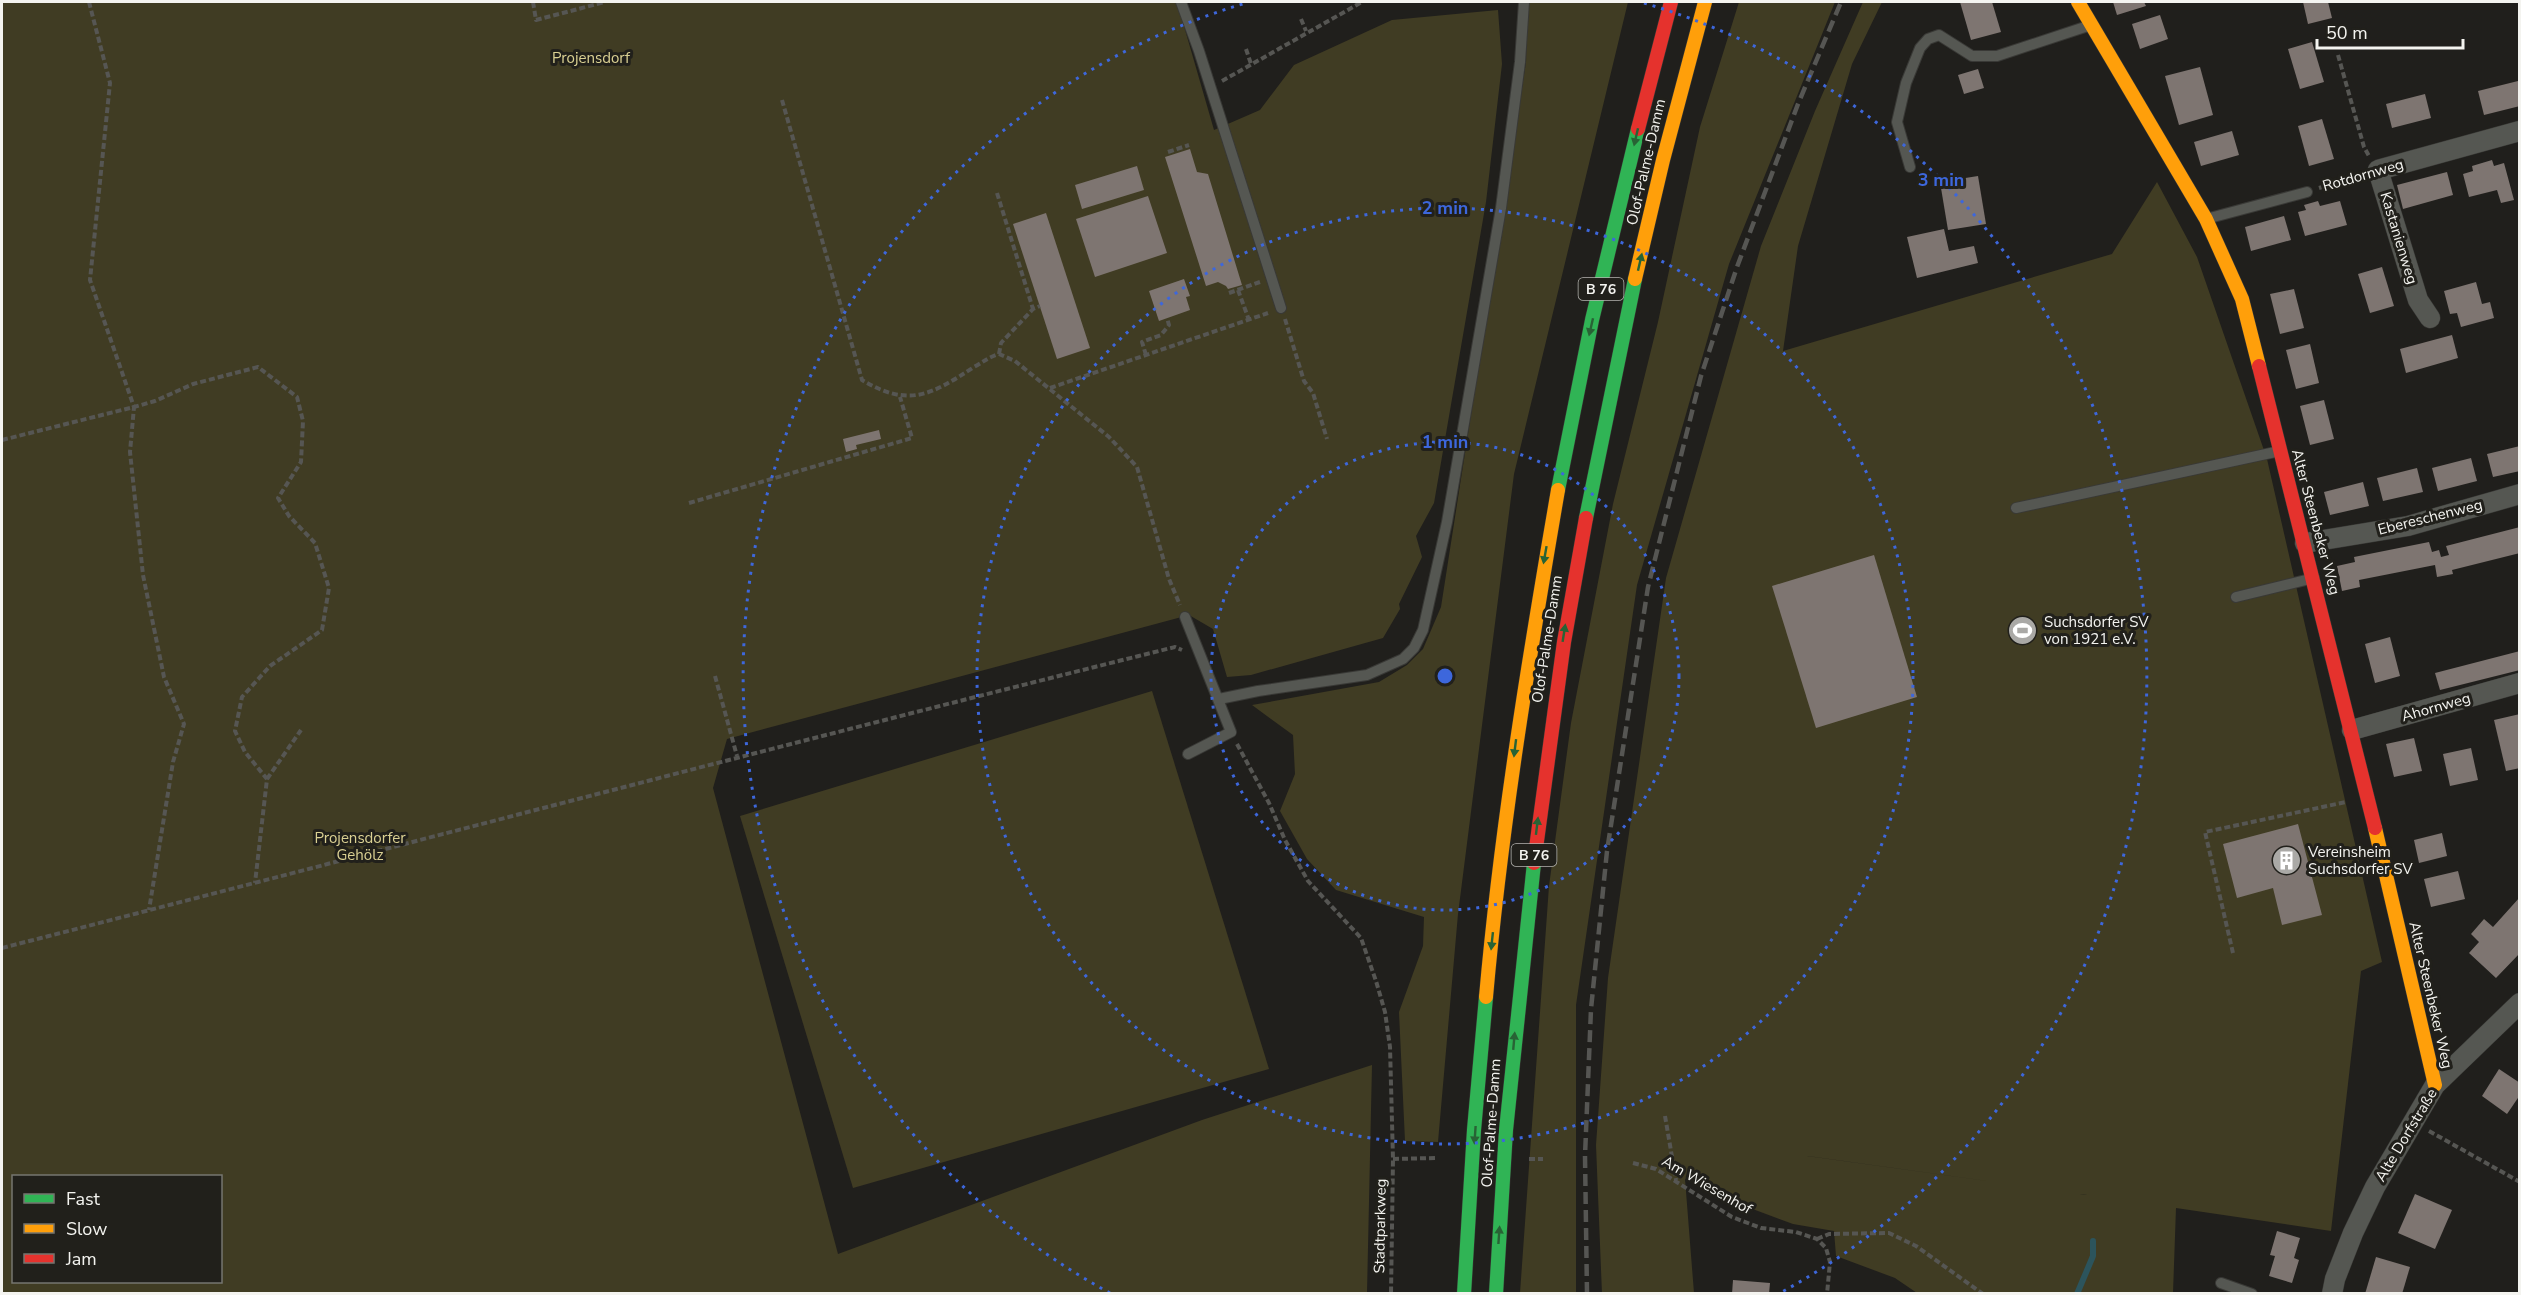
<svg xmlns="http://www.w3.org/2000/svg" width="2521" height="1295" font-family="'Nunito Sans',sans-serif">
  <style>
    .green { fill: #403c23; fill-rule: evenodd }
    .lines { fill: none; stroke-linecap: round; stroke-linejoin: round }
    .stream { stroke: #2c545c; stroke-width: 6 }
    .building { fill: #7e7571 }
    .lane-casing { stroke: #393936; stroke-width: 12 }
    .street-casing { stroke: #393936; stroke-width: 21 }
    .fast-casing { stroke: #393936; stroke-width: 15 }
    .slow-casing { stroke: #393936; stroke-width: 15 }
    .jam-casing { stroke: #393936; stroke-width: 15 }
    .path { stroke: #565653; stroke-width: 4; stroke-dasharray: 6 3; stroke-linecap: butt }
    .lane { stroke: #555752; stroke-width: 10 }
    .street { stroke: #555752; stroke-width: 20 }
    .fast { stroke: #30b455; stroke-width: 14 }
    .slow { stroke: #ff9f0a; stroke-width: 14 }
    .jam { stroke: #e5322d; stroke-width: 14 }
    .rail { stroke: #565653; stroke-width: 4.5; stroke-dasharray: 12 6; stroke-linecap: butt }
    .oneway { fill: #286335 }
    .ring { fill: none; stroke: #3d67dc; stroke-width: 3; stroke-dasharray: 3 6 }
    .labels { text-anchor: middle; stroke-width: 6; stroke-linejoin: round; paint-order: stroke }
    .shield { fill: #21201b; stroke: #b5b4b0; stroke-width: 1.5 }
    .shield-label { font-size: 14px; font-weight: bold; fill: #f4f4f0 }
    .park-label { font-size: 15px; fill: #dbd193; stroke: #21201b }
    .street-label { font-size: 15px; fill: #f4f4f0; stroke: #21201b }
    .poi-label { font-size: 15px; fill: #f4f4f0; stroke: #21201b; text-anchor: start }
    .centre { fill: #3d67dc; stroke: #21201b; stroke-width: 3 }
    .ring-label { font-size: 18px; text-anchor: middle; font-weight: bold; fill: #3d67dc; stroke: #21201b; stroke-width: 6; stroke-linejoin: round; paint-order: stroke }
  </style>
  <rect width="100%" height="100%" fill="#201f1c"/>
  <!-- green -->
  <g class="green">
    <path d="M2,2h1175l37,128 46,-20 34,-45 98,-45 106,-10 4,54 -16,138 -52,301 -18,33 6,21 -23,47 1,5 -17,29 -132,37 -24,2 -14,-48 -24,-14 -462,124 -14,49 125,466 364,-134 170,-55 -5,228 -1365,1zM14,1176h206v106h-206z"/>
    <path d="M1527,2h101l-114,472 -56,440 -20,228 -33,-1 -6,-129 24,-66 1,-29 -88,-27 -29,-31 -27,-48 15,-37 -2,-39 -41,-30 127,-23 28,-17 16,-16 18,-42 85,-545z"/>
    <path d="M1739,2h96l-106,262 -92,321 -61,420v288h-56l29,-407 22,-163 42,-219 45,-182 42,-195z"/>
    <path d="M1863,2h19l-30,62 -54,182 -15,105 329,-97 45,-72 40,75 70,202 115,503 -21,9 -30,260 -155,-23 -3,85h-256l-22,-15 -59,-22 -2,-25 -41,-7 -51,-19 -57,-26 9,114 -92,1 -6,-149 12,-167 58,-400 95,-332 54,-135zM1807,1156l280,39 -279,-39z"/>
    <path d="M1152,691l117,378 -416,119 -113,-372z"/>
  </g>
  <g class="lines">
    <!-- stream -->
    <path class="stream" d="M2077,1294l16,-38v-15"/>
  </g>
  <!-- building -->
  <g class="building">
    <path d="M1960,2h32l9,30 -30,8z"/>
    <path d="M2113,2h31l2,4 -29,9z"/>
    <path d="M2303,2h25l4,16 -24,6z"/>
    <path d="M2160,15l8,24 -28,10 -8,-25z"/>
    <path d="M2312,42l12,40 -24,7 -12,-40z"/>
    <path d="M2200,67l13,48 -34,10 -14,-49z"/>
    <path d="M1978,69l6,19 -20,6 -6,-19z"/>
    <path d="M2518,81l2,25 -36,9 -6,-24z"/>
    <path d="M2425,94l6,24 -39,10 -6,-24z"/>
    <path d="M2322,119l12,40 -25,7 -11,-40z"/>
    <path d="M2232,131l7,24 -38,11 -7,-24z"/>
    <path d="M1190,149l7,23 11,2 34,111 -14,4 -2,-3 -8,-4 -12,4 -41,-129z"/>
    <path d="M2492,160l2,6 10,-3 10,37 -13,3 -4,-13 -28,7 -6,-23 10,-3 -1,-5z"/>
    <path d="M1137,166l7,24 -62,19 -7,-24z"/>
    <path d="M2447,172l6,23 -50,14 -6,-24z"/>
    <path d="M1978,176l8,48 -38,6 -8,-48z"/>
    <path d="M1148,196l19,57 -72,24 -19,-58z"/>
    <path d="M2318,201l2,5 20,-5 7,24 -42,11 -7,-24 8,-2 -2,-5z"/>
    <path d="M1046,213l44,135 -33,11 -44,-135z"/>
    <path d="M2284,216l7,24 -40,11 -6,-24z"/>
    <path d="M1944,229l5,22 25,-5 4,17 -61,15 -10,-41z"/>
    <path d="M2382,267l12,39 -24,7 -12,-39z"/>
    <path d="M1184,279l6,17 -4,1 4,13 -31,11 -10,-30z"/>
    <path d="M2476,282l6,22 8,-2 4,16 -33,9 -4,-14 -7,1 -6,-23z"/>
    <path d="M2294,289l10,39 -24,6 -10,-40z"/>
    <path d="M2452,335l6,23 -52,15 -6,-24z"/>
    <path d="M2310,344l9,39 -23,6 -10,-39z"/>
    <path d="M2324,400l10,39 -24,6 -10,-39z"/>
    <path d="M879,430l2,9 -25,6 1,4 -11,3 -3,-13z"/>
    <path d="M2520,446v25l-27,6 -6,-23z"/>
    <path d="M2471,458l6,23 -39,10 -6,-23z"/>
    <path d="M2417,468l6,24 -40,9 -6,-23z"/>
    <path d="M2363,482l6,24 -39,9 -6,-23z"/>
    <path d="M2520,527v26l-68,17 1,4 -16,3 -2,-12 -76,15 1,7 -18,4 -5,-25 18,-4 -1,-5 75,-15 3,10 7,-2 2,7 8,-2 -3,-9z"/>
    <path d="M1874,555l43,142 -101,31 -44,-142z"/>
    <path d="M2390,637l10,39 -25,7 -10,-39z"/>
    <path d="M2520,651v19l-80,20 -5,-17z"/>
    <path d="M2520,714v54l-14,3 -12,-51z"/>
    <path d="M2414,738l8,33 -28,6 -8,-33z"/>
    <path d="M2471,748l7,32 -28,6 -7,-32z"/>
    <path d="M2298,824l24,91 -40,10 -9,-37 -36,10 -14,-54z"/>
    <path d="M2442,833l5,23 -28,7 -5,-23z"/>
    <path d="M2458,871l7,28 -34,8 -7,-28z"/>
    <path d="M2520,897v56l-24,25 -27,-25 10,-11 -8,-8 13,-15 9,8z"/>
    <path d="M2499,1069l21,14v12l-13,19 -25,-18z"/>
    <path d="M2415,1194l37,16 -17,39 -37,-16z"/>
    <path d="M2277,1231l23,7 -6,20 5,2 -7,23 -23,-7 6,-20 -5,-1z"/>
    <path d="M2376,1257l34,10 -8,27h-37z"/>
    <path d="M1733,1280l37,3 -1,11h-37z"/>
  </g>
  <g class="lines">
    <defs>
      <g id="lane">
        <path d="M1181,2l18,49 82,257"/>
        <path d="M1910,167l-13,-45 9,-39 14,-35 8,-9 11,-4 33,21h25l94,-31"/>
        <path d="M2206,219l101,-27"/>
        <path d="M2016,508l264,-57"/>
        <path d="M2236,597l78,-19"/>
        <path d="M1185,617l46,115 -43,22"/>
        <path d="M1219,699l39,-8 109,-16 36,-16 11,-11 9,-18 24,-108 54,-314 19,-146 4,-60"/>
        <path d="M2221,1283l31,11"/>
      </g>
      <g id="street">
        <path d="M2430,318l-12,-18 -40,-130 142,-39"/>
        <path d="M2305,543l103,-17 112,-32"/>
        <path d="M2352,730l168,-47"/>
        <path d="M2332,1294l3,-15 18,-46 22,-46 60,-102 85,-82"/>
      </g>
      <g id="fast">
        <path d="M1558,490l34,-170 46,-191"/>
        <path d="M1586,518l49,-239"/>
        <path d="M1464,1294l10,-164 12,-133"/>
        <path d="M1496,1294l10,-164 28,-267"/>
      </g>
      <g id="slow">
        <path d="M2078,2l128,217 36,80 17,67"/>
        <path d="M1635,279l28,-119 42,-158"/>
        <path d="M2375,828l60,257"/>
        <path d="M1486,997c15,-170 43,-339 72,-507"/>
      </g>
      <g id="jam">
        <path d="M1638,129l33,-127"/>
        <path d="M2259,366l116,462"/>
        <path d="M1534,863l30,-221 22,-124"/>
      </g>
    </defs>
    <!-- lane casing -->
    <use href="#lane" class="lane-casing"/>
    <!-- street casing -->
    <use href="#street" class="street-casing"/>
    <!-- fast casing -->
    <use href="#fast" class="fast-casing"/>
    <!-- slow casing -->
    <use href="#slow" class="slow-casing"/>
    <!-- jam casing -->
    <use href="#jam" class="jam-casing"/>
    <!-- path -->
    <g class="path">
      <path d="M89,2l21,81 -20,197 44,127 -4,45 13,123 21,102 20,47 -11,38 -24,148"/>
      <path d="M533,2l3,18 69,-18"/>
      <path d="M1301,19l5,12"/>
      <path d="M1246,49l5,15"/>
      <path d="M2338,55l26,92 5,9"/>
      <path d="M1222,81l140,-79"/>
      <path d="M782,100l80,280c47,28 69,15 112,-13 9,-5 15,-10 25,-13l16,7 94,76 28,30 32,112 11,26"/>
      <path d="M1168,152l21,-7"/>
      <path d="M2319,188l42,-13"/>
      <path d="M997,193l36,116"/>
      <path d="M1238,290l11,30"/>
      <path d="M1229,293l31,-11"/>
      <path d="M1285,319l19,62 9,12 14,46"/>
      <path d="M999,354l2,-11 32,-34 7,-3"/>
      <path d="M1146,355l-4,-13 19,-7 8,-10 -2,-7"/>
      <path d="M1050,388l218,-75"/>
      <path d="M2,440l132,-33 21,-6 38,-17 65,-17 39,30 6,24 -2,41 -23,36 11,18 26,27 14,45 -7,42 -52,36 -28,31 -7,34 10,21 22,27 -12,104"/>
      <path d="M689,503l223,-65 -12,-41"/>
      <path d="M715,676l22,80"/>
      <path d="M1237,744l32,59 16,37 23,41 53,57 15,43 9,31 5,35 3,112 -2,135"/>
      <path d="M267,779l34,-49"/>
      <path d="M2,948c391,-100 781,-204 1173,-301l7,3"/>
      <path d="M2233,953l-28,-121 141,-30"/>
      <path d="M1665,1116l11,64"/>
      <path d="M2429,1131l91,51"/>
      <path d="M1393,1159l43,-1"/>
      <path d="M1529,1159h14"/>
      <path d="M1633,1163l23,6 76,48 29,11 35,4 21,7 9,9 4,14 -3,32"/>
      <path d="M1817,1239l12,-5 60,-1 27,13 67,48"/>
    </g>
    <!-- lane -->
    <use href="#lane" class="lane"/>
    <!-- street -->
    <use href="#street" class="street"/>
    <!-- fast -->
    <use href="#fast" class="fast"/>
    <!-- slow -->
    <use href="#slow" class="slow"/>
    <!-- jam -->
    <use href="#jam" class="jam"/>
    <!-- rail -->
    <path class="rail" d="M1587,1294l-2,-138 6,-147 16,-158 41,-264 53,-211 36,-109 61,-163 43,-102"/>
  </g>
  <!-- one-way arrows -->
  <defs><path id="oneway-solid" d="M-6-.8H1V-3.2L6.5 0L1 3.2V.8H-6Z" transform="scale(1.5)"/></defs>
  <g class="oneway">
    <use href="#oneway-solid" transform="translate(1636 137) rotate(103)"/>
    <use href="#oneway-solid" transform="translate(1640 262) rotate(-77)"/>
    <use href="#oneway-solid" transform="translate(1591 327) rotate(103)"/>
    <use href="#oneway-solid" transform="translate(1545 555) rotate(100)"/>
    <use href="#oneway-solid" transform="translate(1564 633) rotate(-81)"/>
    <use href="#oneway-solid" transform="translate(1515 748) rotate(97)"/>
    <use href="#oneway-solid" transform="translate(1537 826) rotate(-83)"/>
    <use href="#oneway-solid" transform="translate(1492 941) rotate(96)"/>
    <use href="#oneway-solid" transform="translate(1514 1041) rotate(-85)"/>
    <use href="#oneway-solid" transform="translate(1475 1135) rotate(94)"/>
    <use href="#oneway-solid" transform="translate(1499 1235) rotate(-86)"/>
  </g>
  <!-- distance rings -->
  <g class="ring">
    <circle cx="1445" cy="676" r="234"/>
    <circle cx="1445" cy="676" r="468"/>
    <path d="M1110 1293A702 702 0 0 1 1246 3M1644 3A702 702 0 0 1 1780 1293"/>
  </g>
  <!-- icons -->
  <defs>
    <symbol id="stadium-disc" viewBox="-11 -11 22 22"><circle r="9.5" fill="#aaa9a6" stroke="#21201b"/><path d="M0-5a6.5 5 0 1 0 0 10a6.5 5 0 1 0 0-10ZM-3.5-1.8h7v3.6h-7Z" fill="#fff"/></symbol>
    <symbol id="building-disc" viewBox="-11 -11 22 22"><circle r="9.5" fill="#aaa9a6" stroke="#21201b"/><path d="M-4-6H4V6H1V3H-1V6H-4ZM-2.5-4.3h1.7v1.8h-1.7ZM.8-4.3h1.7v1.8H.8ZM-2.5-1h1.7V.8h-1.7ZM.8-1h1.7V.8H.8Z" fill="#fff"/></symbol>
  </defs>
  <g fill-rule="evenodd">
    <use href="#stadium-disc" x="2006" y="614" width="33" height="33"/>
    <use href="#building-disc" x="2270" y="844" width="33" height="33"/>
  </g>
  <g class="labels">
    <!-- shield labels -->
    <g class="shield">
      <rect x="1578.5" y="278" width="45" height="22" rx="4.5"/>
      <rect x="1511.5" y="844" width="45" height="22" rx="4.5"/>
    </g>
    <g class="shield-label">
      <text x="1601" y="294">B 76</text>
      <text x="1534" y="860">B 76</text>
    </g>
    <!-- park labels -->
    <g class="park-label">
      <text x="591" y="63">Projensdorf</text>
      <text x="360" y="843">Projensdorfer<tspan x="360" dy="17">Gehölz</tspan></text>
    </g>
    <!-- street labels -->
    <g class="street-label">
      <text transform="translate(1646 162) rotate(-77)" y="5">Olof-Palme-Damm</text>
      <text transform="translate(2363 175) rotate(-16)" y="5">Rotdornweg</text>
      <text transform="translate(2399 238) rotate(73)" y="5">Kastanienweg</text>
      <text transform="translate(2430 517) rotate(-14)" y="5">Ebereschenweg</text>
      <text transform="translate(2316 522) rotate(75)" y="5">Alter Steenbeker Weg</text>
      <text transform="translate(1547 639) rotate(-81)" y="5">Olof-Palme-Damm</text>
      <text transform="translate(2436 707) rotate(-16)" y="5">Ahornweg</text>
      <text transform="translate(2431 995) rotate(77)" y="5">Alter Steenbeker Weg</text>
      <text transform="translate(1491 1123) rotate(-86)" y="5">Olof-Palme-Damm</text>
      <text transform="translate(2406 1135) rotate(-59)" y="5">Alte Dorfstraße</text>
      <text transform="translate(1707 1185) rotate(30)" y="5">Am Wiesenhof</text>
      <text transform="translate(1380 1226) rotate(-89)" y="5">Stadtparkweg</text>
    </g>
    <!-- poi labels -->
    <g class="poi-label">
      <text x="2044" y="627">Suchsdorfer SV<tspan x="2044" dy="17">von 1921 e.V.</tspan></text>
      <text x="2308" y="857">Vereinsheim<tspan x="2308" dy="17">Suchsdorfer SV</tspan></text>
    </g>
  </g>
  <circle cx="1445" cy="676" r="9" class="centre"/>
  <g class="ring-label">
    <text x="1941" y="186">3 min</text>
    <text x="1445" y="214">2 min</text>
    <text x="1445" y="448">1 min</text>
  </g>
  <!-- border -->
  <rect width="2521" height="1295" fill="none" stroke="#f4f4f0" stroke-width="6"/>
  <!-- legend -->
  <rect x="12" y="1175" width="210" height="108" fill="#21201b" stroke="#757570" stroke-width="1.5"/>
  <rect x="24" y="1194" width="30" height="9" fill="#30b455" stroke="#757570" stroke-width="1.5"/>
  <text x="66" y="1205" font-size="18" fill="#f4f4f0">Fast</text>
  <rect x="24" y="1224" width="30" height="9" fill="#ff9f0a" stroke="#757570" stroke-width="1.5"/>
  <text x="66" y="1235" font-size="18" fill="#f4f4f0">Slow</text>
  <rect x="24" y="1254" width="30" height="9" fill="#e5322d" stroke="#757570" stroke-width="1.5"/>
  <text x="66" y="1265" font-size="18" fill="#f4f4f0">Jam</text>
  <!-- scale -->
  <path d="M2317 39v9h146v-9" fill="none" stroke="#f4f4f0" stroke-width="3"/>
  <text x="2326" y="39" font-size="18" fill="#f4f4f0" stroke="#21201b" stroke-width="4.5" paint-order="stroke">50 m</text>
</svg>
